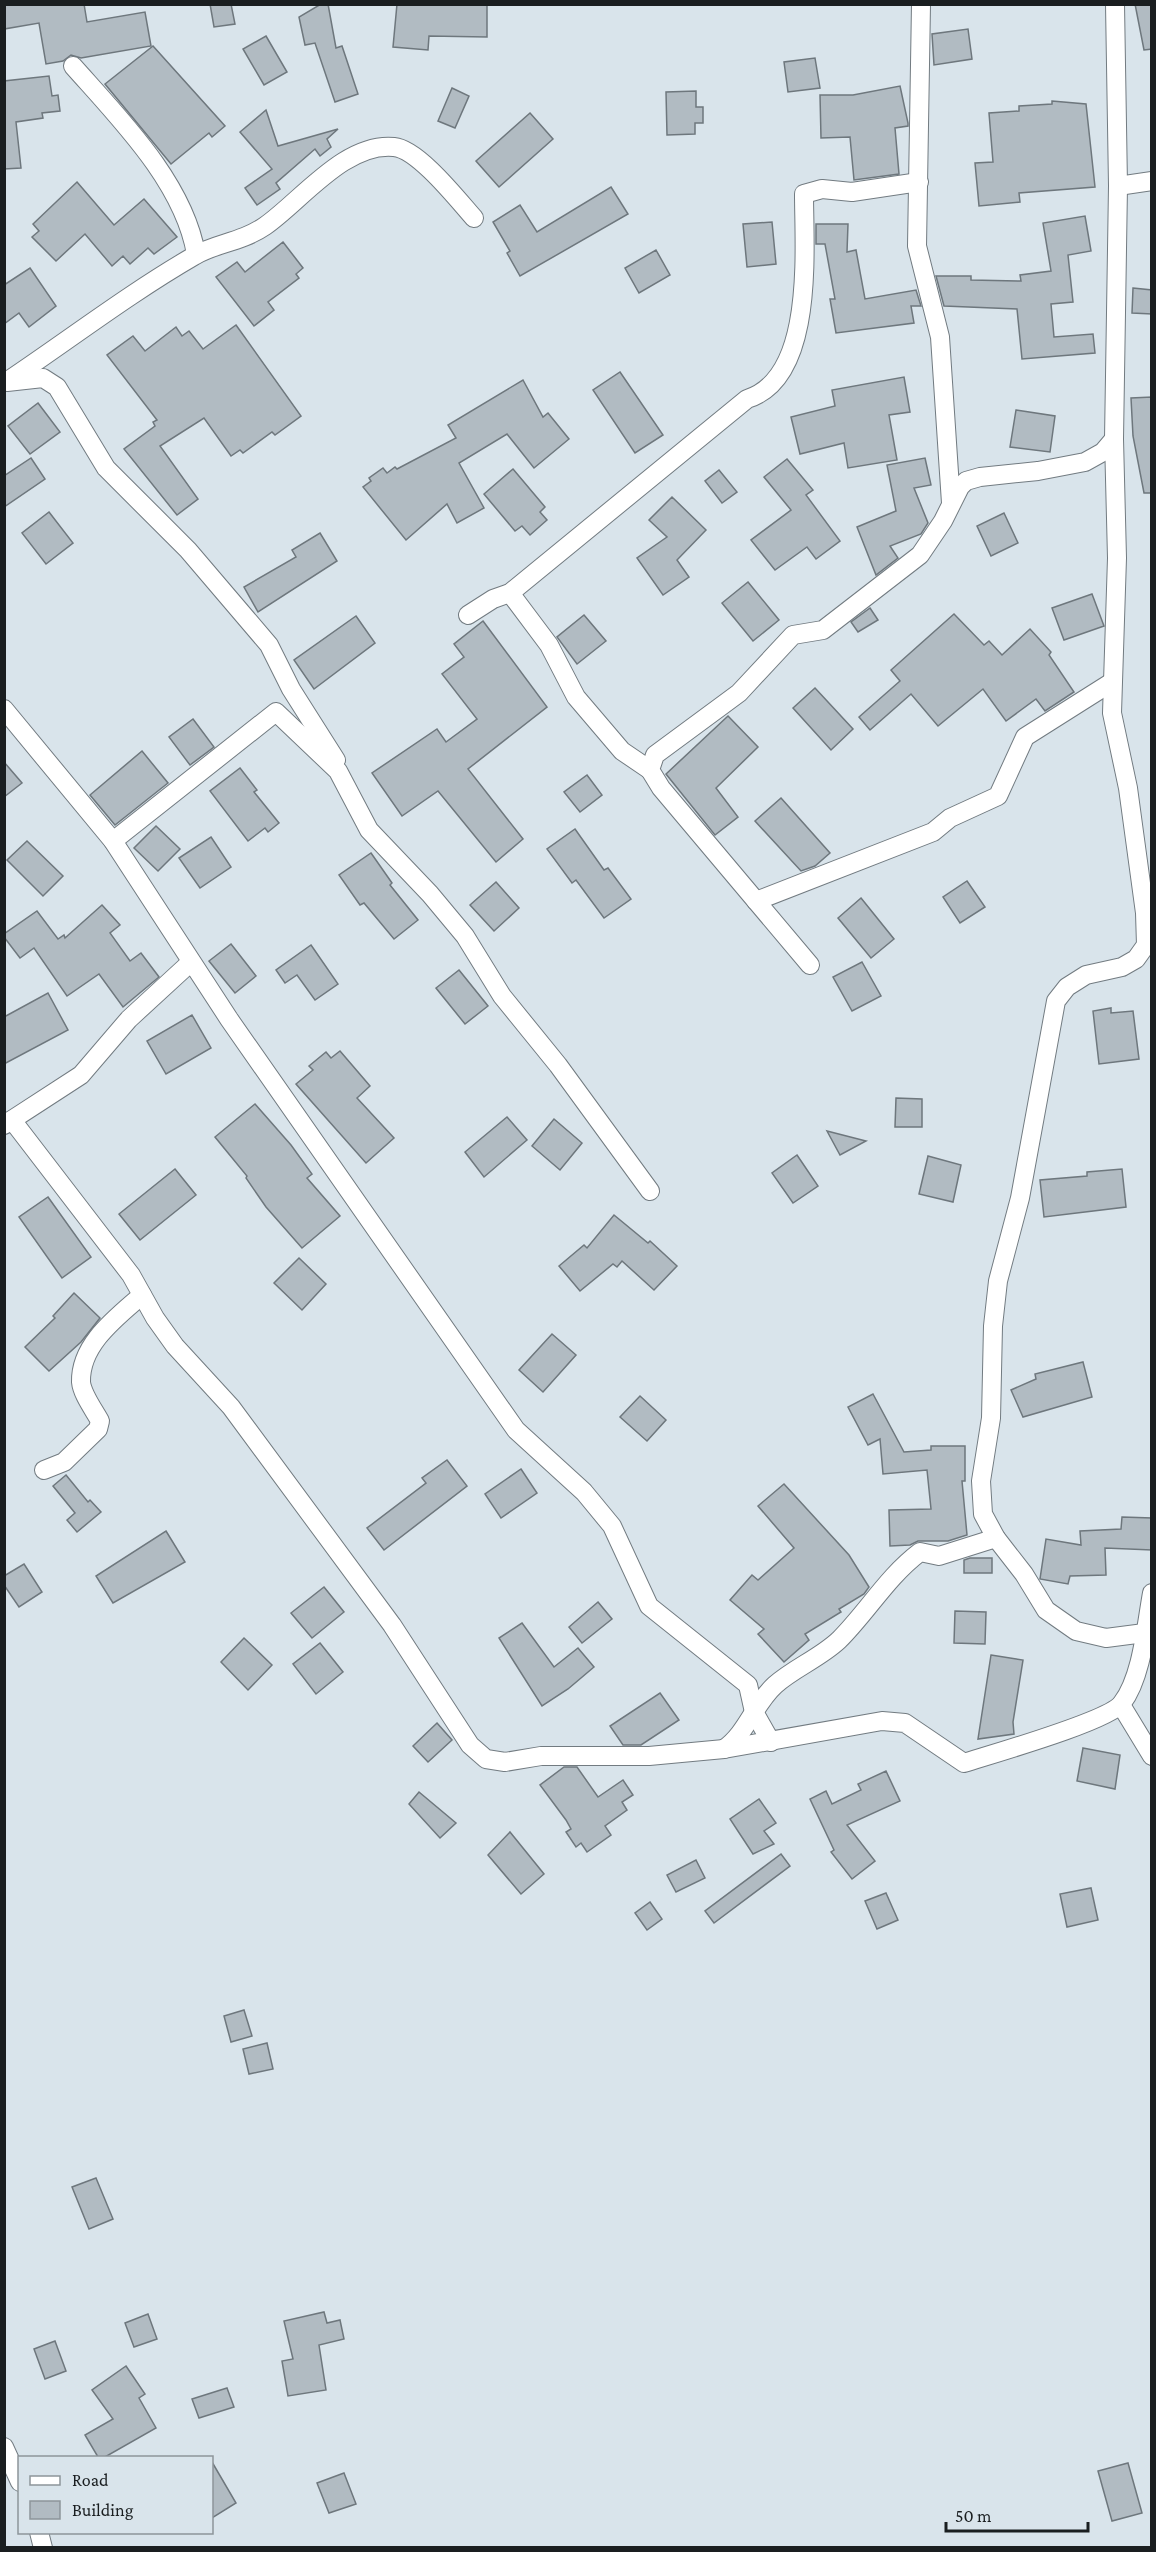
<svg xmlns="http://www.w3.org/2000/svg" width="1156" height="2552" font-family="'Crimson Pro',serif">
  <style>
    .building { fill: #b1bbc2; stroke: #6e777d; stroke-width: 1.5 }
    .lines { fill: none; stroke-linecap: round; stroke-linejoin: round }
    .street-casing { stroke: #727b81; stroke-width: 20 }
    .street { stroke: #fff; stroke-width: 18 }
  </style>
  <rect width="100%" height="100%" fill="#d9e4eb"/>
  <!-- building -->
  <g class="building">
    <path d="M4,4h80l3,18 58,-10 6,34 -70,12 -10,-3 -8,6 -17,3 -7,-41 -35,6z"/>
    <path d="M210,4h21l4,20 -21,3z"/>
    <path d="M321,4h7l8,44 6,-2 16,48 -23,8 -20,-59 -10,2 -6,-28z"/>
    <path d="M397,4h90v33l-58,-1 -1,14 -35,-3z"/>
    <path d="M1135,4h17v45l-8,1z"/>
    <path d="M968,29l4,30 -38,6 -2,-31z"/>
    <path d="M266,36l21,36 -23,13 -21,-36z"/>
    <path d="M153,46l72,80 -13,11 -3,-4 -38,31 -66,-80z"/>
    <path d="M815,58l5,30 -32,4 -4,-30z"/>
    <path d="M49,76l3,20 6,-1 2,16 -18,2 1,5 -27,4 5,46 -17,1v-88z"/>
    <path d="M900,86l8,37v3l-13,2 4,46 -45,6 -4,-43 -29,1 -1,-43h33z"/>
    <path d="M452,88l17,8 -14,32 -17,-7z"/>
    <path d="M696,91v16h7v16h-8v11l-28,1 -1,-43z"/>
    <path d="M1052,101l34,3 9,83 -76,6 1,9 -41,4 -4,-43 18,-1 -4,-49 30,-2v-5l33,-2z"/>
    <path d="M266,110l12,36 60,-17 -11,10 4,8 -11,9 -5,-7 -39,34 4,6 -23,16 -12,-17 27,-19 -32,-37z"/>
    <path d="M530,113l23,26 -54,48 -23,-26z"/>
    <path d="M77,182l37,43 30,-26 33,38 -23,17 -6,-6 -18,16 -7,-8 -11,10 -27,-32 -29,27 -24,-24 7,-6 -6,-7z"/>
    <path d="M611,187l17,27 -108,62 -13,-23 3,-2 -17,-29 27,-17 17,27z"/>
    <path d="M1085,216l6,35 -23,4 5,47 -22,2 3,33 39,-3 2,19 -73,6 -5,-50 -73,-3 -8,-30h35v4l50,1 -1,-6 31,-4 -8,-48z"/>
    <path d="M772,222l4,42 -29,3 -4,-43z"/>
    <path d="M816,224h32l-1,28 9,-2 9,49 51,-9 5,16h-10l3,17 -78,10 -6,-34h5l-10,-55h-9z"/>
    <path d="M283,242l20,26 -7,6 3,4 -31,24 6,8 -20,16 -38,-49 21,-15 8,10z"/>
    <path d="M656,250l14,25 -31,18 -14,-25z"/>
    <path d="M30,268l26,38 -27,21 -10,-14 -15,11v-39z"/>
    <path d="M1133,288l19,2v24l-20,-1z"/>
    <path d="M236,325l65,91 -26,19 -3,-3 -29,21 -3,-3 -9,6 -27,-38 -44,28 38,53 -21,16 -53,-66 31,-23 -2,-4 4,-2 -50,-65 26,-19 12,15 31,-24 6,9 7,-5 14,18z"/>
    <path d="M620,372l43,63 -28,18 -42,-63z"/>
    <path d="M904,377l6,35 -21,3 8,45 -49,8 -4,-25 -44,11 -9,-37 44,-11 -3,-16z"/>
    <path d="M523,380l20,37 5,-4 21,26 -35,29 -27,-34 -48,29 25,45 -27,15 -10,-19 -41,36 -43,-53 8,-6 -2,-3 14,-10 4,5 8,-6 2,2 59,-31 -8,-13z"/>
    <path d="M1152,397v96h-8l-11,-57 -2,-38z"/>
    <path d="M38,403l22,29 -30,22 -22,-28z"/>
    <path d="M1016,410l39,6 -5,36 -40,-5z"/>
    <path d="M31,458l14,21 -41,28v-31z"/>
    <path d="M925,458l6,27 -17,3 14,35 -7,11 -31,12 8,12 -22,17 -19,-48 39,-16 -9,-46z"/>
    <path d="M787,459l26,31 -7,5 34,46 -24,18 -9,-12 -32,23 -24,-30 40,-30 -27,-33z"/>
    <path d="M513,469l32,38 -5,5 7,8 -17,15 -8,-9 -7,5 -31,-37z"/>
    <path d="M719,470l18,22 -15,11 -17,-22z"/>
    <path d="M672,497l34,33 -29,30 12,17 -26,18 -26,-37 30,-21 -18,-17z"/>
    <path d="M49,512l24,31 -27,21 -24,-31z"/>
    <path d="M1004,513l14,30 -27,13 -14,-30z"/>
    <path d="M320,533l17,28 -79,51 -14,-25 52,-30 -4,-7z"/>
    <path d="M748,582l31,38 -26,21 -31,-38z"/>
    <path d="M1092,594l12,32 -40,14 -12,-32z"/>
    <path d="M870,608l8,12 -20,12 -7,-10z"/>
    <path d="M954,614l30,31 5,-4 13,14 28,-26 21,23 -2,3 25,37 -29,19 -9,-12 -30,22 -23,-32 -45,37 -27,-32 -41,36 -11,-13 41,-36 -9,-11z"/>
    <path d="M584,615l22,26 -29,23 -20,-27z"/>
    <path d="M356,616l19,27 -61,46 -20,-29z"/>
    <path d="M483,621l64,86 -79,62 55,70 -27,23 -58,-71 -36,25 -30,-43 65,-44 9,13 31,-23 -35,-45 22,-17 -10,-13z"/>
    <path d="M815,688l38,41 -22,21 -38,-42z"/>
    <path d="M728,716l30,31 -42,41 22,29 -23,18 -49,-61z"/>
    <path d="M193,719l21,28 -24,18 -21,-28z"/>
    <path d="M142,751l26,32 -53,42 -25,-30z"/>
    <path d="M4,762l18,21 -18,14z"/>
    <path d="M240,768l17,22 -3,2 25,31 -11,9 -3,-4 -17,13 -38,-50z"/>
    <path d="M587,775l15,20 -22,17 -16,-20z"/>
    <path d="M781,798l49,55 -15,13 -14,5 -46,-50z"/>
    <path d="M156,826l24,23 -22,22 -24,-23z"/>
    <path d="M575,829l29,41 4,-2 23,31 -27,19 -28,-38 -4,3 -25,-34z"/>
    <path d="M211,837l20,30 -31,21 -21,-30z"/>
    <path d="M27,841l36,35 -20,20 -36,-36z"/>
    <path d="M371,853l21,30 -2,2 28,35 -24,19 -30,-36 -4,2 -21,-30z"/>
    <path d="M967,881l18,26 -25,16 -17,-26z"/>
    <path d="M496,882l23,26 -25,23 -24,-26z"/>
    <path d="M861,898l33,41 -23,19 -33,-40z"/>
    <path d="M102,905l18,20 -10,8 20,28 11,-8 18,24 -36,30 -24,-33 -32,22 -33,-48 -14,10 -16,-21v-3l33,-23 21,28 6,-4 1,3z"/>
    <path d="M231,944l25,32 -21,17 -26,-32z"/>
    <path d="M311,945l27,39 -23,16 -18,-25 -12,8 -9,-13z"/>
    <path d="M862,962l19,34 -29,15 -19,-34z"/>
    <path d="M459,970l29,36 -23,18 -29,-36z"/>
    <path d="M48,993l20,37 -64,34v-47z"/>
    <path d="M1111,1008v5l22,-2 6,48 -40,5 -6,-53z"/>
    <path d="M192,1015l19,33 -45,26 -19,-33z"/>
    <path d="M340,1051l30,35 -13,12 37,40 -28,25 -70,-79 17,-14 -4,-4 17,-14 5,6z"/>
    <path d="M896,1098l26,1v28h-27z"/>
    <path d="M255,1104l36,41 21,29 -5,4 33,38 -38,32 -36,-41 -20,-29 1,-2 -32,-39z"/>
    <path d="M507,1117l20,23 -43,37 -19,-25z"/>
    <path d="M554,1119l28,24 -22,27 -28,-24z"/>
    <path d="M827,1131l39,10 -26,14z"/>
    <path d="M797,1155l21,31 -25,17 -21,-30z"/>
    <path d="M928,1156l33,9 -8,37 -34,-8z"/>
    <path d="M175,1169l21,26 -56,45 -21,-26z"/>
    <path d="M1122,1169l4,38 -82,10 -4,-37 47,-4v-4z"/>
    <path d="M48,1197l43,60 -29,21 -43,-61z"/>
    <path d="M614,1215l34,28 2,-2 27,25 -23,24 -32,-29 -5,6 -4,-3 -33,27 -21,-25 25,-21 3,3z"/>
    <path d="M299,1258l27,26 -24,26 -28,-27z"/>
    <path d="M74,1293l26,25 -19,24 -32,29 -24,-24 30,-29 -2,-2z"/>
    <path d="M552,1334l24,21 -33,37 -24,-22z"/>
    <path d="M1083,1362l9,35 -69,20 -12,-27 25,-11 -1,-5z"/>
    <path d="M873,1394l31,58 27,-2v-4h34v35h-3l5,54 -19,6h-30l-8,4 -20,1 -1,-36 42,-1 -4,-39 -44,4 -3,-35 -12,6 -20,-38z"/>
    <path d="M640,1396l26,24 -19,21 -27,-24z"/>
    <path d="M447,1460l20,26 -83,64 -17,-22 59,-45 -4,-5z"/>
    <path d="M521,1469l16,24 -36,25 -16,-24z"/>
    <path d="M66,1475l22,27 2,-2 11,12 -24,20 -10,-12 8,-7 -22,-27z"/>
    <path d="M784,1484l65,71 20,32 -5,7 -25,15 2,3 -36,22 4,6 -25,22 -26,-28 6,-5 -34,-29 22,-25 6,5 36,-32 -36,-42z"/>
    <path d="M1122,1517l30,1v32l-47,-2 1,27 -36,1 -2,8 -28,-5 6,-40 35,6 -1,-14 41,-2z"/>
    <path d="M166,1531l19,31 -72,41 -17,-27z"/>
    <path d="M970,1558h22v15h-28v-13z"/>
    <path d="M24,1564l18,28 -23,15 -15,-22v-9z"/>
    <path d="M324,1587l20,25 -32,26 -21,-25z"/>
    <path d="M598,1602l14,17 -30,24 -13,-16z"/>
    <path d="M955,1611l31,1 -1,32 -31,-1z"/>
    <path d="M522,1623l32,44 24,-19 16,19 -26,22 -26,17 -43,-68z"/>
    <path d="M244,1638l28,27 -24,25 -27,-28z"/>
    <path d="M320,1643l23,29 -27,22 -23,-30z"/>
    <path d="M991,1655l32,5 -10,62 1,12 -36,5z"/>
    <path d="M660,1693l19,27 -38,25h-18l-13,-19z"/>
    <path d="M437,1723l15,17 -24,22 -15,-16z"/>
    <path d="M1083,1748l37,7 -5,34 -38,-8z"/>
    <path d="M564,1767h13l21,30 25,-17 10,15 -11,7 5,8 -22,16 6,9 -24,17 -6,-9 -5,4 -10,-15 5,-3 -5,-9 -26,-35z"/>
    <path d="M886,1771l14,30 -53,24 28,36 -23,18 -21,-27 3,-2 -24,-51 16,-8 6,13 29,-14 -3,-6z"/>
    <path d="M419,1792l37,31 -16,15 -31,-34z"/>
    <path d="M759,1799l17,24 -12,8 10,13 -21,10 -23,-35z"/>
    <path d="M510,1832l34,42 -23,20 -33,-39z"/>
    <path d="M781,1854l9,12 -76,57 -9,-12z"/>
    <path d="M696,1860l9,18 -29,14 -9,-17z"/>
    <path d="M1091,1888l7,32 -31,7 -7,-33z"/>
    <path d="M886,1893l12,27 -21,9 -12,-28z"/>
    <path d="M650,1902l12,17 -15,11 -12,-17z"/>
    <path d="M244,2010l8,26 -21,6 -7,-26z"/>
    <path d="M267,2043l6,26 -24,5 -6,-25z"/>
    <path d="M96,2178l17,41 -24,10 -17,-42z"/>
    <path d="M324,2312l3,11 13,-3 4,19 -25,6 7,45 -38,6 -6,-35 11,-2 -9,-38z"/>
    <path d="M148,2314l9,25 -23,8 -9,-24z"/>
    <path d="M55,2341l11,30 -21,8 -11,-30z"/>
    <path d="M126,2366l19,28 -6,4 17,30 -51,29h-7l-13,-22 28,-16 -21,-29z"/>
    <path d="M227,2388l7,19 -35,11 -7,-19z"/>
    <path d="M212,2462l24,41 -24,15z"/>
    <path d="M1128,2463l14,50 -30,8 -14,-50z"/>
    <path d="M344,2473l12,31 -27,9 -12,-30z"/>
  </g>
  <g class="lines">
    <defs>
      <g id="street">
        <path d="M921,4l-4,242 23,91 11,166"/>
        <path d="M1115,4l3,182 -4,253 3,119 -5,155 16,75 17,125 1,32 -10,14 -14,8 -36,8 -19,12 -11,14 -36,197 -22,83 -5,45 -2,92 -10,63 2,33 13,24 28,36 22,36 30,21 30,7 46,-6"/>
        <path d="M73,66c47,53 111,117 123,188"/>
        <path d="M1118,186l34,-5"/>
        <path d="M9,380c61,-41 121,-87 185,-124 21,-13 46,-13 71,-30 36,-25 80,-84 129,-79 24,2 64,53 80,71"/>
        <path d="M7,382l36,-4 14,9 49,81 82,82 81,95 22,44 45,71"/>
        <path d="M510,593l39,52 27,52 46,54 28,19"/>
        <path d="M468,615l25,-16 17,-6 237,-194c68,-21 57,-149 57,-205l18,-5 30,3 67,-10"/>
        <path d="M4,709l109,132 116,178 287,411 68,62 28,34 37,80 99,79 6,27 17,30"/>
        <path d="M113,841l163,-129 62,59 31,59 61,64 35,42 37,60 56,69 92,126"/>
        <path d="M756,901l177,-69 17,-14 48,-22 27,-59 87,-55"/>
        <path d="M810,965l-149,-177 -11,-18 5,-15 84,-62 54,-58 30,-5 97,-75 23,-34 17,-34 6,-6 14,-4 58,-6 47,-9 18,-10 11,-13"/>
        <path d="M12,1120l119,155 24,43 20,28 56,61 161,218 78,120 16,14 19,3 36,-6h108l75,-7 158,-28 23,2 59,40c28,-9 145,-42 158,-60 20,-26 24,-77 30,-110"/>
        <path d="M4,1125l77,-50 48,-56 62,-57"/>
        <path d="M44,1470l20,-8 34,-33 2,-8c-6,-11 -18,-27 -19,-39 -1,-38 36,-65 61,-87"/>
        <path d="M1121,1705l31,51"/>
        <path d="M724,1749c23,-16 30,-45 51,-64 19,-17 45,-27 64,-45 29,-29 48,-63 81,-88l19,4 57,-18"/>
        <path d="M4,2447l16,35"/>
        <path d="M39,2532l4,16"/>
      </g>
    </defs>
    <!-- street casing -->
    <use href="#street" class="street-casing"/>
    <!-- street -->
    <use href="#street" class="street"/>
  </g>
  <!-- border -->
  <rect width="1156" height="2552" fill="none" stroke="#1a1e20" stroke-width="12"/>
  <!-- legend -->
  <rect x="18" y="2456" width="195" height="78" fill="#d9e4eb" stroke="#8d959a" stroke-width="1.5"/>
  <rect x="30" y="2476" width="30" height="9" fill="#ffffff" stroke="#8d959a" stroke-width="1.5"/>
  <text x="72" y="2486" font-size="18" fill="#1a1e20">Road</text>
  <rect x="30" y="2501" width="30" height="18" fill="#b1bbc2" stroke="#8d959a" stroke-width="1.5"/>
  <text x="72" y="2516" font-size="18" fill="#1a1e20">Building</text>
  <!-- scale -->
  <path d="M946 2522v9h142v-9" fill="none" stroke="#1a1e20" stroke-width="3"/>
  <text x="955" y="2522" font-size="18" fill="#1a1e20" stroke="#d9e4eb" stroke-width="4.5" paint-order="stroke">50 m</text>
</svg>
